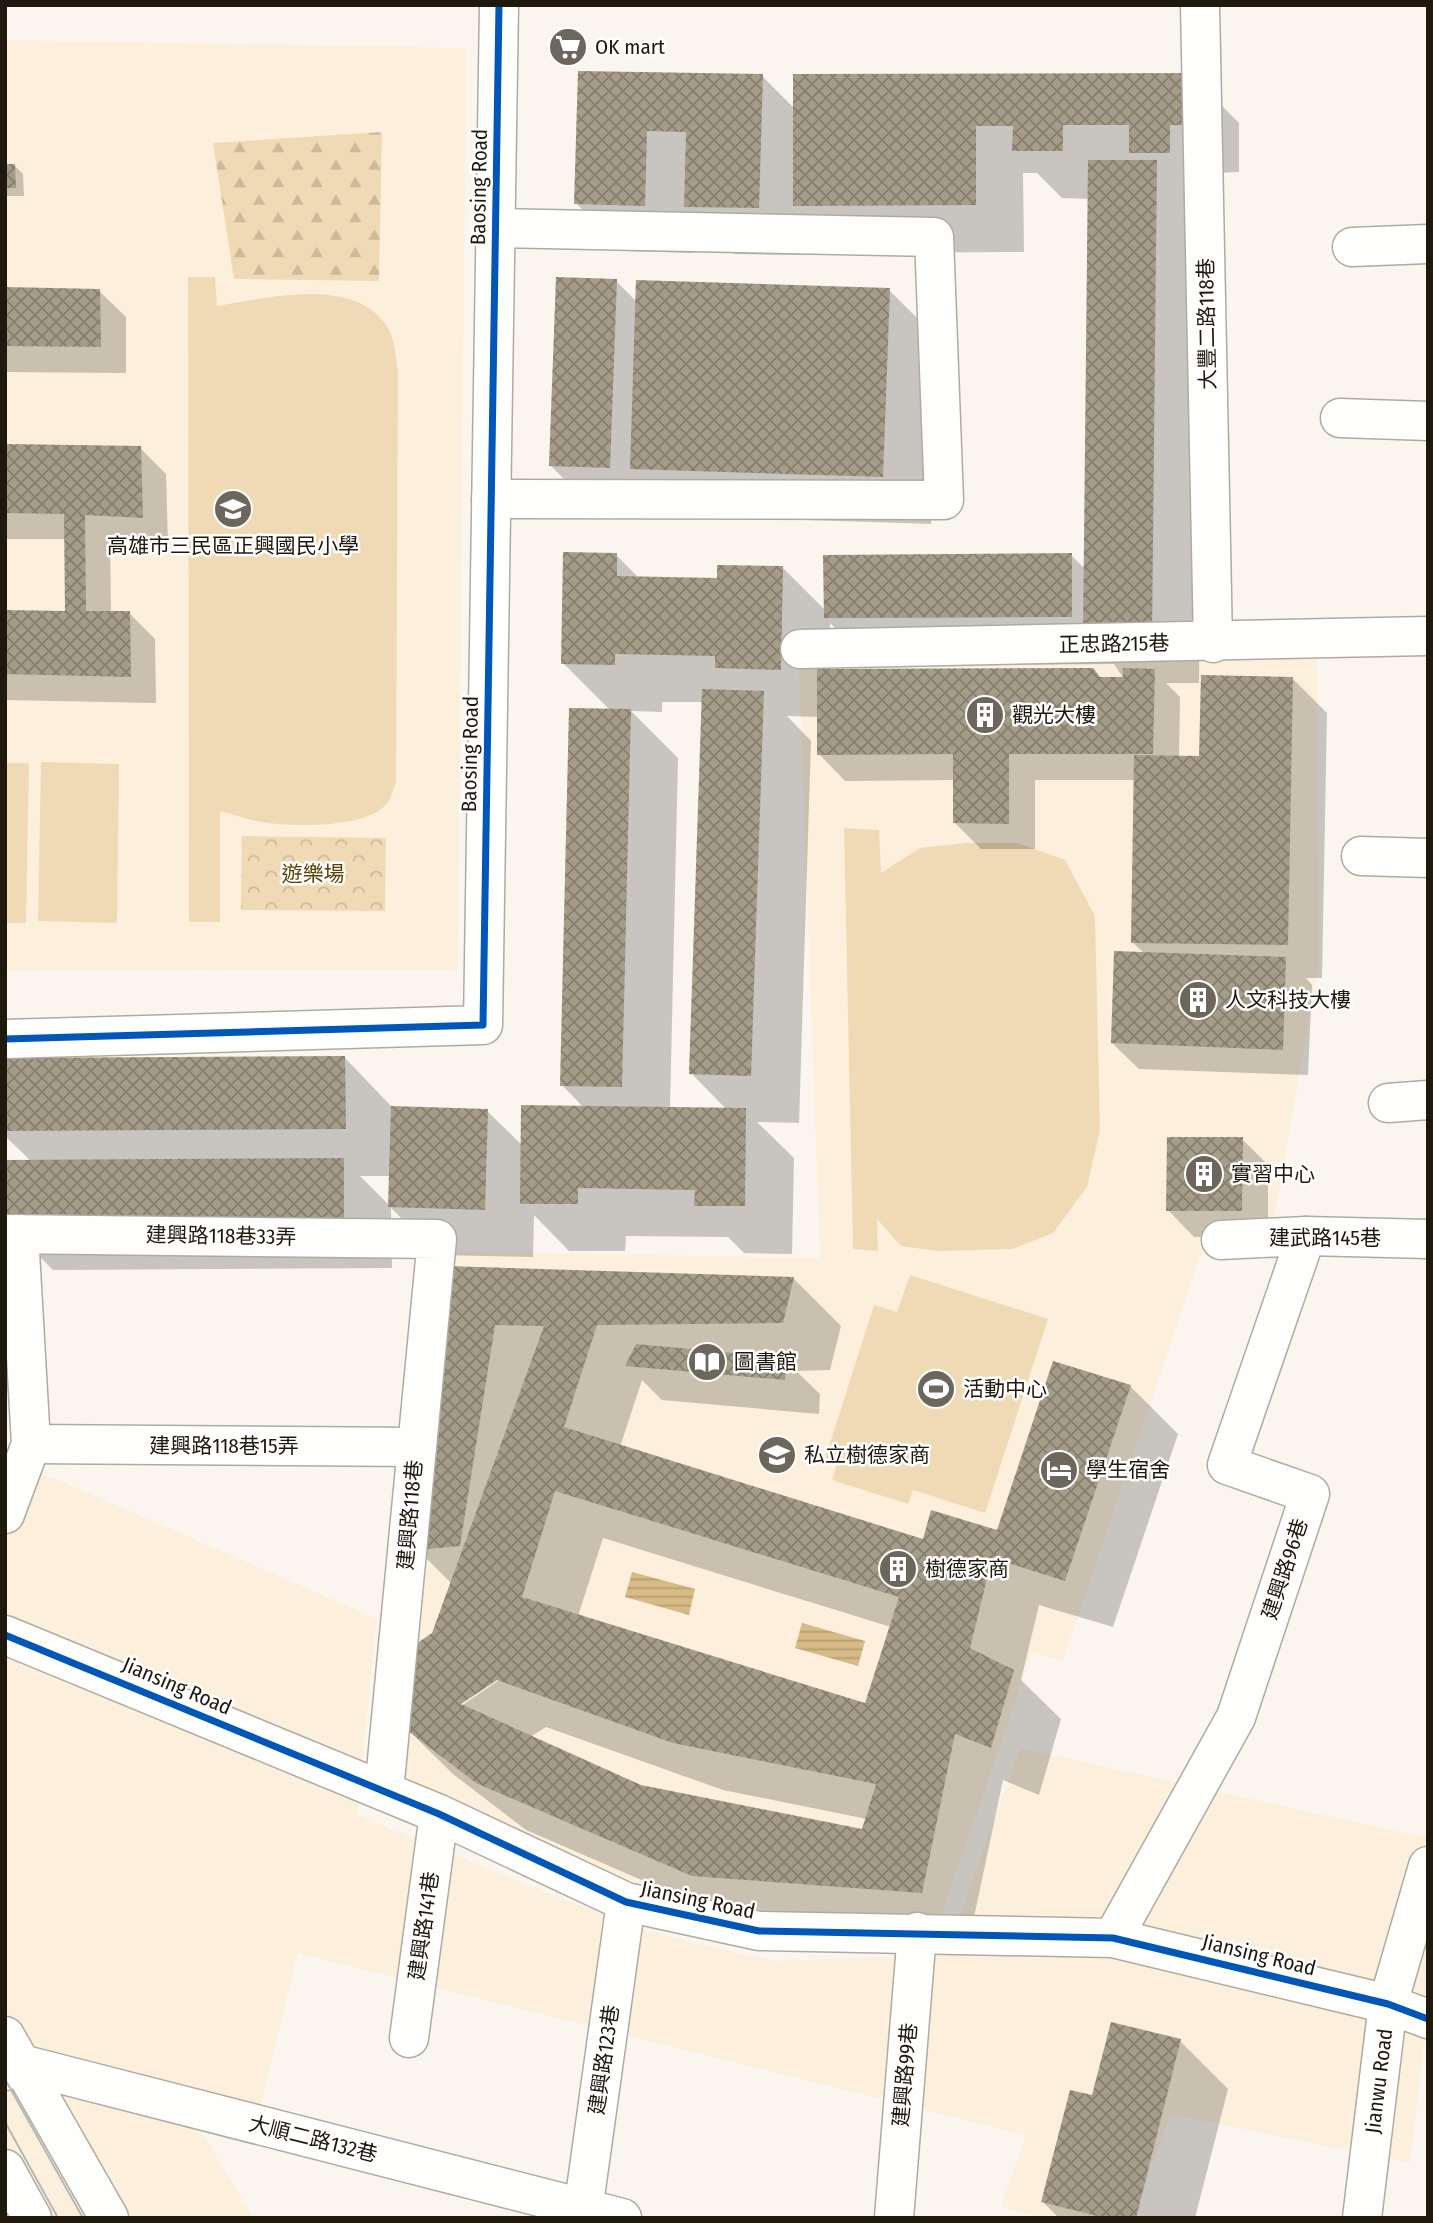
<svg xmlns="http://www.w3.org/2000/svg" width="1433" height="2223" font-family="'Fira Sans Condensed','Noto Sans TC',sans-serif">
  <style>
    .built { fill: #fcf0dc }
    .grass { fill: #f0dab5 }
    .forest { fill: url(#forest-firs) }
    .park { fill: url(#park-crowns) }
    .water { fill: url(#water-rules) }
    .shadow { fill: #0003; fill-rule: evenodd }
    .building { fill: url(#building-cross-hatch); fill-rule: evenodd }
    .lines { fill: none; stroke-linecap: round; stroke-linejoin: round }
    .minor-casing { stroke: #afaba2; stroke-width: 41 }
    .minor { stroke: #fefefd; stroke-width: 38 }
    .tram { stroke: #b9b7b5; stroke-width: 2 }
    .cycleway-casing { stroke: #fff; stroke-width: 11 }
    .cycleway { stroke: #0057b8; stroke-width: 7 }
    .labels { text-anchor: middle; stroke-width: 5; stroke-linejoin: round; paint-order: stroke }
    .poi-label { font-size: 21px; fill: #1f180d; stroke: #fff; text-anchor: start }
    .street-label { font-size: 21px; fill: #1f180d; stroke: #fff }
    .park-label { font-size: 21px; fill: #5a3f00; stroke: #fff }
  </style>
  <defs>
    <pattern id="forest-firs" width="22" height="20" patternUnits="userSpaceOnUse" patternTransform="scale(1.75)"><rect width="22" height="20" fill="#f0dab5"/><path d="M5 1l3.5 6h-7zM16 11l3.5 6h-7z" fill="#cdba9a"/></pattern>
    <pattern id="park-crowns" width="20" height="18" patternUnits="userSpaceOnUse" patternTransform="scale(1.75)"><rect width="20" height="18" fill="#f0dab5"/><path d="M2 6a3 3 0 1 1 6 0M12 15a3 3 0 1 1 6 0" fill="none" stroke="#cdba9a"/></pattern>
    <pattern id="water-rules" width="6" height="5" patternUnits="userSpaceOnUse" patternTransform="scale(1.75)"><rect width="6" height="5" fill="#d7ba85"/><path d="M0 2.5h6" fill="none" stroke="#b89f72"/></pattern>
    <pattern id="building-cross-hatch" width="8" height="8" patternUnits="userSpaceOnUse" patternTransform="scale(1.75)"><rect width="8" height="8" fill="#a59c89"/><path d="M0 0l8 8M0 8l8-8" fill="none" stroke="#867e6e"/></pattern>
  </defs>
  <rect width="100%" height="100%" fill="#faf6ef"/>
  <!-- built -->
  <g class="built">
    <path d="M5,40l461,8 -8,922 -453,1z"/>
    <path d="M1317,658l2,304 -46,264 -65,7 -145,428 -31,-9 -92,267 -80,4 -199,-31 -155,-58 -116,-57 52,-526 378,7 -21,-592z"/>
    <path d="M5,1461l49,17 323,141 -20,196 279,113 137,33 173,-6 74,-207 408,90v176l-18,149 -240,-49 -37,104h-92l-40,-12 25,-71 -728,-182 -45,182 -54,-7 55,90h-249z"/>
  </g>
  <!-- grass -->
  <g class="grass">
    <path d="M188,277h27l2,29c49,-8 142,-32 172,24 6,12 7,28 9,42l-2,410c-3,6 -4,15 -8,20 -18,27 -98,25 -126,20 -14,-2 -28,-8 -42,-11v111h-31z"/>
    <path d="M41,762l78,2 -2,159 -79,-2z"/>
    <path d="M5,763h24l-3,160h-21z"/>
    <path d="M844,828l35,2 2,43 39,-25 47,-5h51l47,17 30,56 5,214 -13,57 -34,46 -41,16 -75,2 -36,-5 -24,-27 1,32 -25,-2z"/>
    <path d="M910,1275l138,44 -63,194 -72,-23 -5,14 -76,-24 5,-17 -12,-4 49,-154 23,7z"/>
  </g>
  <!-- forest -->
  <path class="forest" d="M382,132l-3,149 -145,-2 -21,-136z"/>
  <!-- park -->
  <path class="park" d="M242,836l144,2 -1,73 -144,-1z"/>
  <!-- water -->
  <g class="water">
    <path d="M632,1572l63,17 -6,26 -64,-18z"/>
    <path d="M802,1623l63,18 -7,25 -63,-18z"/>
  </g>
  <!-- shadow -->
  <g class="shadow">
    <path d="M579,72l183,4 33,33 396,-34 48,48v49l-22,1 -13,37 -5,473h-33l14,14 -1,61h22l91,-80 35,35 -5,265h-16l6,7 -4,90 -169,-6 -27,-26 32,-90 -12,-11 3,-162h-100v69h-54l-26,-26v-43l-110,1 -26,-27v-37l-32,-1 24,25 -12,382 -42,-1 37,36 -2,96 -48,-1 -16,-16 -102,-1 -1,15h-56l-35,-36 -1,42 -95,-2 -47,-47 1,60 -339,2 -48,-48 26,-61 -26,-25v-76l340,-2 48,50 94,3 35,34 62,-37 -22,-23 48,-375 -47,-47 53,-108 23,23 79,1 65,-11 42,42 246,-55 14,14 5,-370 -28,-1 -25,-25h-14l1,79 -181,1 -36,-36 -1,38 -72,-1 -41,-41v40l-69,-2 -48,-48zM830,623l43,43 241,-2 10,15 -23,-1 -8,-8h-263zM662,702h41l-12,371 36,37 -57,-1 8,-351 -47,-47 31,1zM360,1176h31l-1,30z"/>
    <path d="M5,166h10l8,8 1,22h-19z"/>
    <path d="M616,281l21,21 252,-12 48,48 -6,186 -333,-11 -48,-48z"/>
    <path d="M5,289l94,2 27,26v56l-121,-1z"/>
    <path d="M5,446l135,2 26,26 2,70 -58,-4 1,73h18l26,26 1,64 -151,-3v-88h62l-1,-73h-61z"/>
    <path d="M1242,1139l26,26v72h-74l-26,-27z"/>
    <path d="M448,1267l345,11 48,48 -11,44 -34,1 24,23 -1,20 -157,-14 -20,-20 -22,67 304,94 74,-9 132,-146 48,48 -65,193 -74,-22 -18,75 40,39 -22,76 -36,-15 -34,161 -228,-18 -215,-93 -73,-56 -49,-48 48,-142 -34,-34zM603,1538l288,89 -24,79 -289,-90zM503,1673l2,3 -44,30v-5zM546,1727l177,63 144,29 -4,12 -223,-44 -110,-50z"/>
    <path d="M1180,2041l48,48 -33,129h-136l-16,-16 51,-105z"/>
  </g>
  <!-- building -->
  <g class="building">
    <path d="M578,71l185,3 -4,134 -75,-1 2,-75 -39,-1 -2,75 -71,-2z"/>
    <path d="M1192,73v52h-22v28h-41v-28h-66v26h-51l1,-25h-37v79l-183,1v-132z"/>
    <path d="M1088,160h69l-5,476 -69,-1z"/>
    <path d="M5,164h10l1,24h-11z"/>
    <path d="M556,277l61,2 -7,189 -61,-2z"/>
    <path d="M636,280l254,8 -7,189 -253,-8z"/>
    <path d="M5,287l95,2 1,58 -96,-1z"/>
    <path d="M5,444l136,2 2,72 -58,-3 1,96h44l1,66 -126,-3v-64l60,1 -1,-97 -59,-1z"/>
    <path d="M563,552l54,1v23l100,2v-13l66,1 -2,104 -66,-2v-12l-100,-2v11l-54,-1z"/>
    <path d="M1072,553v64l-248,1 -1,-63z"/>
    <path d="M1093,668l7,9h23v-9l32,1 -2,85h-144v70l-56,-1v-69l-136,1v-86z"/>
    <path d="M1201,675l92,2 -5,268 -157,-2 3,-188 65,1z"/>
    <path d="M702,689l62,2 -13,385 -62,-2z"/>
    <path d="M569,708l62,1 -9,378 -62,-1z"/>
    <path d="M1114,951l172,6 -3,93 -172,-7z"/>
    <path d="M345,1056l1,73 -341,2v-73z"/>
    <path d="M521,1105l225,3 -1,98h-51l1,-16 -117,-2v16h-58z"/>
    <path d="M391,1106l97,3 -3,101 -97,-3z"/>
    <path d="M1167,1137h76l-1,74h-76z"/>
    <path d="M344,1158v62l-339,2v-62z"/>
    <path d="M447,1266l347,11 -11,46 -186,2 -33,102 359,112 8,-29 66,20 56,-169 78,24 -66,196 -73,-23 -22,90 44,22 -23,78 -36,-14 -33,159 -230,-17 -216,-93 -73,-56 13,-83 16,-11 112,-307 -49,-1 -35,221 -43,4zM555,1491l344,106 -34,106 -343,-106zM497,1680l176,63 203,41 -14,45 -221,-44 -180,-81z"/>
    <path d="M636,1344l151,14 -2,22 -160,-14z"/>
    <path d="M1111,2022l70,17 -45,179h-31l-64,-16 29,-112 22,5z"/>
  </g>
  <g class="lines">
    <defs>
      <g id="minor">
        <path d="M1200,5l13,638"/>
        <path d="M1352,247l76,-3"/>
        <path d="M1340,418l88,3"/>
        <path d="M491,499l453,1 -10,-263 -439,-9"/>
        <path d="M800,649l628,-13"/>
        <path d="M1361,856l67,2"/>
        <path d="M5,1039l478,-14 16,-1020"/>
        <path d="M1388,1103l40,-3"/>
        <path d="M5,1234l432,5 -53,552"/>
        <path d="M1221,1240l85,-4 122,3"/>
        <path d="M31,1444l386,3"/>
        <path d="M5,1514l26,-70 -12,-210"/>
        <path d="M5,1635l434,179 187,88 133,29 354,7 275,66 40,15"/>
        <path d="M1113,1938l123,-221 74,-223 -83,-29 79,-229"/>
        <path d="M5,2036l104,182"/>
        <path d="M409,2038l30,-224"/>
        <path d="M5,2071l16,-7 601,154"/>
        <path d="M5,2169l27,49"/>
        <path d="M582,2218l44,-316"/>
        <path d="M894,2218l23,-286"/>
        <path d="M1362,2218l26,-214 40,-138"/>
      </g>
    </defs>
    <!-- minor casing -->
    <use href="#minor" class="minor-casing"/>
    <!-- minor -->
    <use href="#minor" class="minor"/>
    <!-- tram -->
    <g class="tram">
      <path d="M5,2079l78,139"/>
      <path d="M5,2122l53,96"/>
    </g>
    <defs>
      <g id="cycleway">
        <path d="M5,1039l478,-14 16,-1020"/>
        <path d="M5,1635l434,179 187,88 133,29 354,7 275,66 40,15"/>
      </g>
    </defs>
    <!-- cycleway casing -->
    <use href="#cycleway" class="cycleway-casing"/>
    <!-- cycleway -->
    <use href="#cycleway" class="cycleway"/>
  </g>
  <!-- icons -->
  <defs>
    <symbol id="supermarket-disc" viewBox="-11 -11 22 22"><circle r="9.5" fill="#6c665c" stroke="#fff"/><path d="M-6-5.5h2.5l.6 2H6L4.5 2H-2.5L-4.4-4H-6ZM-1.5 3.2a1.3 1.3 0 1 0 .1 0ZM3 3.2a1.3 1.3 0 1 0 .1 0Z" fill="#fff"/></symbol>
    <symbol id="school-disc" viewBox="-11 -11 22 22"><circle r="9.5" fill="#6c665c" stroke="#fff"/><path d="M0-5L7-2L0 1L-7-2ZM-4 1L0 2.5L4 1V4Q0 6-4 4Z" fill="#fff"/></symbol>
    <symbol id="building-disc" viewBox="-11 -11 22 22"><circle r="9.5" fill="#6c665c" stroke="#fff"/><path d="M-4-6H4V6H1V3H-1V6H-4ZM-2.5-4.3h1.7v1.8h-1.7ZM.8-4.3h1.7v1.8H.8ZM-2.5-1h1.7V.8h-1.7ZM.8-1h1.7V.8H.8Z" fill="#fff"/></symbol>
    <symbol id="library-disc" viewBox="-11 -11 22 22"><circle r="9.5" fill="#6c665c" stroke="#fff"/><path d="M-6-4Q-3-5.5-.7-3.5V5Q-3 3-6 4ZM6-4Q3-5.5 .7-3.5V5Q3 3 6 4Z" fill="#fff"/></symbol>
    <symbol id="stadium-disc" viewBox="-11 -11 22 22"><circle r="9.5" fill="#6c665c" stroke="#fff"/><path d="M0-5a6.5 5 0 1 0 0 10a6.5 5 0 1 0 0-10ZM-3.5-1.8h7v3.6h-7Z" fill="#fff"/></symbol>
    <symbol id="hotel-disc" viewBox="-11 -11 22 22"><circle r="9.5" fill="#6c665c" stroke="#fff"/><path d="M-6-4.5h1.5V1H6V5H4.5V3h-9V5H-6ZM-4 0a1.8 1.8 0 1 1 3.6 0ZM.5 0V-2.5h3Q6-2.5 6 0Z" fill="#fff"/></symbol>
  </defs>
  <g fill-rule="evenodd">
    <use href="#supermarket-disc" x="546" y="25" width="44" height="44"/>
    <use href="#school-disc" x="211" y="487" width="44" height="44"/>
    <use href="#building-disc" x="963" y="693" width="44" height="44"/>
    <use href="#building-disc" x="1176" y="978" width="44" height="44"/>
    <use href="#building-disc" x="1182" y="1152" width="44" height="44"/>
    <use href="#library-disc" x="685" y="1340" width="44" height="44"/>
    <use href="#stadium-disc" x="914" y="1367" width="44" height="44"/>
    <use href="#school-disc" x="755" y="1433" width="44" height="44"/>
    <use href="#hotel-disc" x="1037" y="1448" width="44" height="44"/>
    <use href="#building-disc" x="876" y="1547" width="44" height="44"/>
  </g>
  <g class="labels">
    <!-- poi labels -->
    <g class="poi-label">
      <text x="595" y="54">OK mart</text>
      <text x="233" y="553" text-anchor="middle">高雄市三民區正興國民小學</text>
      <text x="1012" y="722">觀光大樓</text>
      <text x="1225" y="1007">人文科技大樓</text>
      <text x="1231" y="1181">實習中心</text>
      <text x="734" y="1369">圖書館</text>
      <text x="963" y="1396">活動中心</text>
      <text x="804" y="1462">私立樹德家商</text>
      <text x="1086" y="1477">學生宿舍</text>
      <text x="925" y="1576">樹德家商</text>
    </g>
    <!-- street labels -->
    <g class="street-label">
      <text transform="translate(479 187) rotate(-89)" y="7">Baosing Road</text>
      <text transform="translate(1207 324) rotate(-91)" y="7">大豐二路118巷</text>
      <text transform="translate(1114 644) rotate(-1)" y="7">正忠路215巷</text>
      <text transform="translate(470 754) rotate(-89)" y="7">Baosing Road</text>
      <text transform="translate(221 1236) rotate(1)" y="7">建興路118巷33弄</text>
      <text x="1325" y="1245">建武路145巷</text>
      <text x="224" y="1453">建興路118巷15弄</text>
      <text transform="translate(410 1515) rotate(-85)" y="7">建興路118巷</text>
      <text transform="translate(1285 1569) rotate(-72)" y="7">建興路96巷</text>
      <text transform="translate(177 1686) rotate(23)" y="7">Jiansing Road</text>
      <text transform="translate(698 1900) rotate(12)" y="7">Jiansing Road</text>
      <text transform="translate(424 1926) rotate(-82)" y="7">建興路141巷</text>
      <text transform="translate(1259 1955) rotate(14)" y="7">Jiansing Road</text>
      <text transform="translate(604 2060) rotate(-82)" y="7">建興路123巷</text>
      <text transform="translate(905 2075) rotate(-85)" y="7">建興路99巷</text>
      <text transform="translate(1379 2081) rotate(-83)" y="7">Jianwu Road</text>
      <text transform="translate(313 2139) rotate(14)" y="7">大順二路132巷</text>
    </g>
    <!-- park labels -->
    <g class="park-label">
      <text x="313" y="881">遊樂場</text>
    </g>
  </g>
  <!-- border -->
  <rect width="1433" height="2223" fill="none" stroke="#1f180d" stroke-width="14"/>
</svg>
